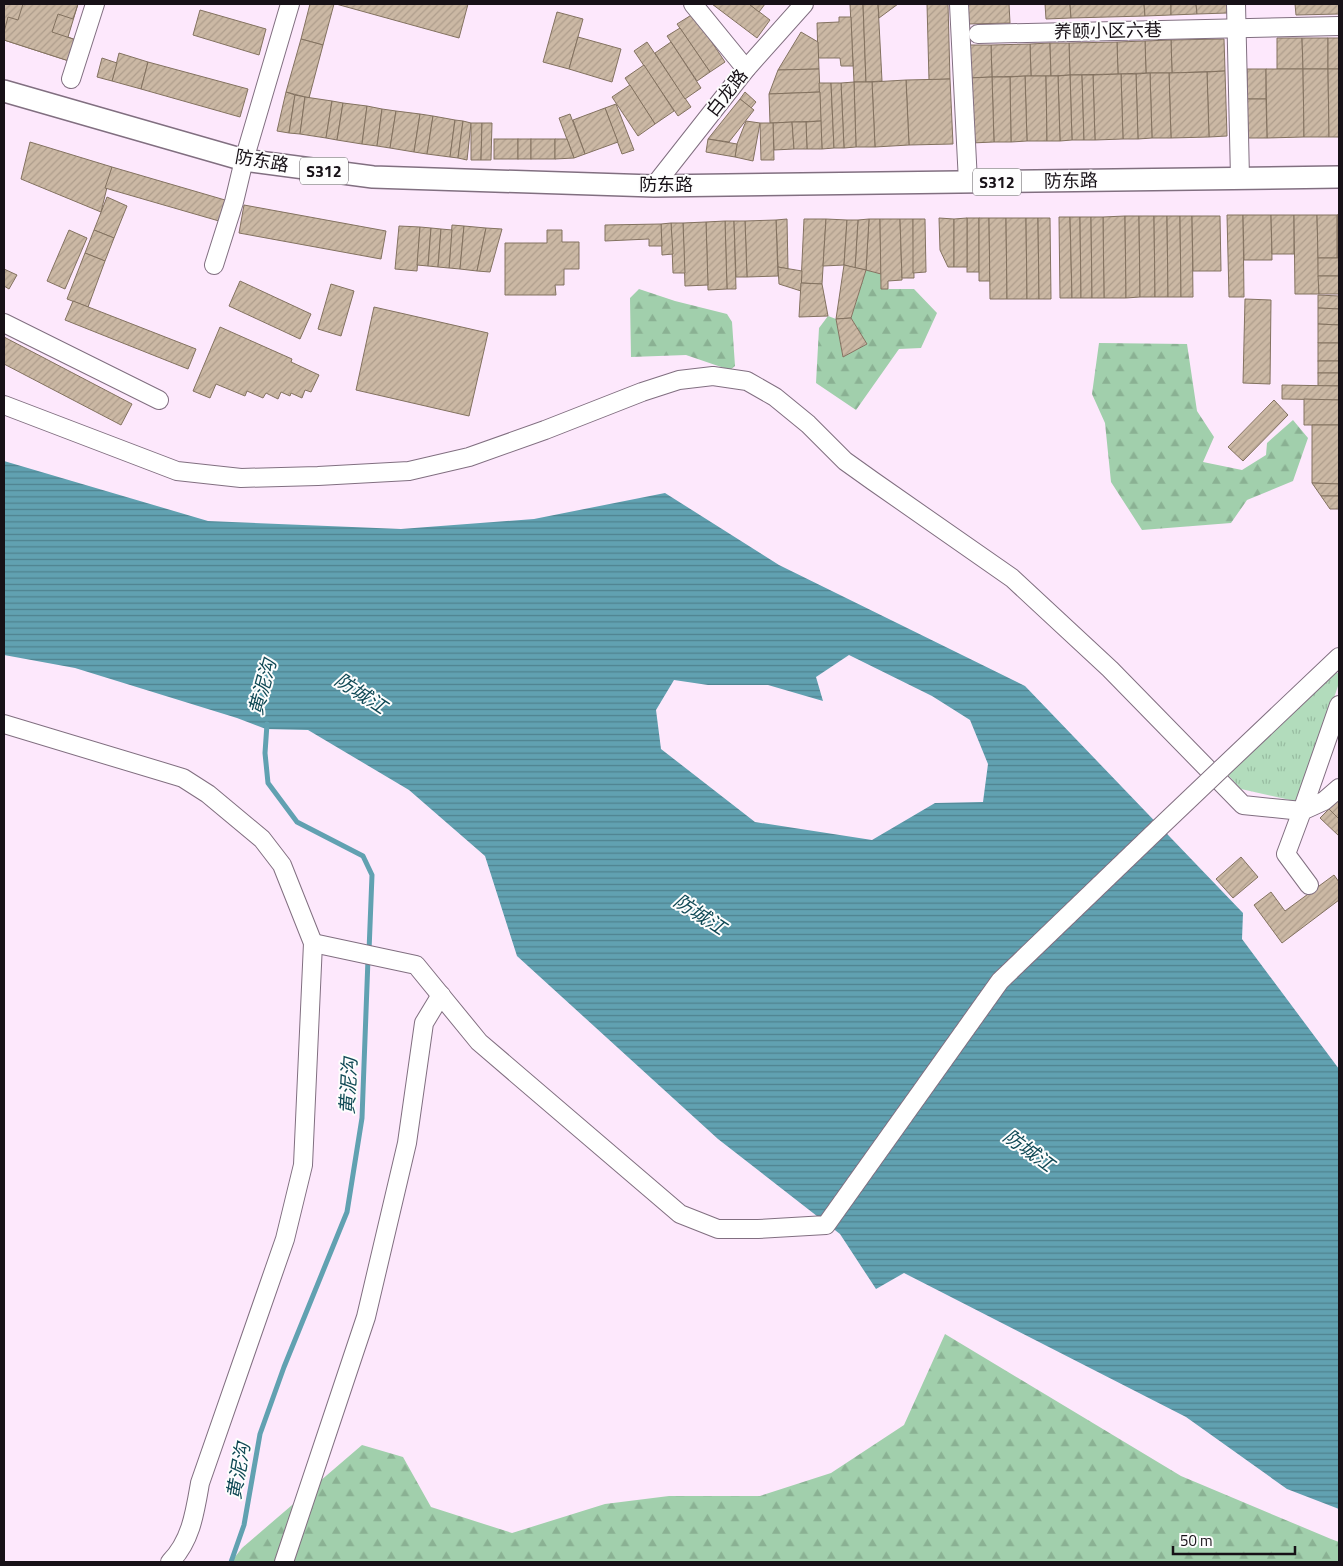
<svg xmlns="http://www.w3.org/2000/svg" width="1343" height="1566" font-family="'Titillium Web','Noto Sans SC',sans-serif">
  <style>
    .grass { fill: url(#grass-tufts) }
    .forest { fill: url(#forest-firs) }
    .water { fill: url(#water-rules); fill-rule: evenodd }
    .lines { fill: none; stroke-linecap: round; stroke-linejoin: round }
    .stream { stroke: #61a1b1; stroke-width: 5 }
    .building { fill: url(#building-hatch); stroke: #837260 }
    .minor-casing { stroke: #816f80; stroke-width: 20 }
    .major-casing { stroke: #816f80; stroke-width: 24 }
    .minor { stroke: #fff; stroke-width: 18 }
    .major { stroke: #fff; stroke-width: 21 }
    .minor-bridge-casing { stroke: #816f80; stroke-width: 20; stroke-linecap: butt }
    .minor-bridge { stroke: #fff; stroke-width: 18 }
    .labels { text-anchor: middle; stroke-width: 4; stroke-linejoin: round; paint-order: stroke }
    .shield { fill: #fdfdfd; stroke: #5c585c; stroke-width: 1 }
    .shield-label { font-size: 16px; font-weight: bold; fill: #171117 }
    .street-label { font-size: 18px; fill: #171117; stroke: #fdfdfd }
    .water-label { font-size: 19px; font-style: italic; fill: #104955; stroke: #fdfdfd }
  </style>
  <defs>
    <pattern id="grass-tufts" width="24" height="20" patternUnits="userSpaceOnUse" patternTransform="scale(1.25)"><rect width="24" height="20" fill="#b2dcbc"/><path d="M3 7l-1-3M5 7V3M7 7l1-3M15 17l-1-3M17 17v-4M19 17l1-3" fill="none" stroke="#98bca1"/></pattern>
    <pattern id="forest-firs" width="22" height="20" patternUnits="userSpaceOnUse" patternTransform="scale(1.25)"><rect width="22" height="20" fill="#a1cfac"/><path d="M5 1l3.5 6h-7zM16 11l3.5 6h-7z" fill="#8ab193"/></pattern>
    <pattern id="water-rules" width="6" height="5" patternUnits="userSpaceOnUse" patternTransform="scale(1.25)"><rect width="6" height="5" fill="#61a1b1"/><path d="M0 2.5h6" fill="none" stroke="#4f828f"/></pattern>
    <pattern id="building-hatch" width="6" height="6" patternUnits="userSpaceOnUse" patternTransform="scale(1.25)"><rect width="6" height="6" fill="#cbb8a4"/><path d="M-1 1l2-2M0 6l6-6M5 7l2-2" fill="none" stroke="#ae9d8c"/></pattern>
  </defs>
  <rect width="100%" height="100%" fill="#fde8fc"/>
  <!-- grass -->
  <path class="grass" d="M1333,673h6v10l-40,119 -58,-13 -13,-14z"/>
  <!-- forest -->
  <g class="forest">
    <path d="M866,270l15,4v15h33l23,24 -16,35 -22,1 -43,61 -40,-27 3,-55 9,-12 8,3 7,38 24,-13 -16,-26z"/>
    <path d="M639,289l36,12 52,13 5,8 3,44 -5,4 -44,-15 -55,2 -1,-59z"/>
    <path d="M1099,343l88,1 10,67 17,26 -11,25 39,8 24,-15 1,-12 26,-23 15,18 -15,43 -46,19 -16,23 -89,7 -31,-48 -6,-59 -13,-29z"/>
    <path d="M945,1334l236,142 150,63 8,3v20h-1108l11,-14 120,-103 41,12 28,50 81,26 93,-29 64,-8h91l71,-23 73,-48z"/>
  </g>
  <!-- water -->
  <path class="water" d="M4,461l204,60 193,8 133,-10 131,-26 114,72 246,121 218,227 -1,26 97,130v440l-52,-20 -101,-72 -282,-144 -28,16 -36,-55 -122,-95 -201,-183 -32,-100 -76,-66 -101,-60 -42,-1 -29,-11 -162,-50 -71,-13zM849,655l83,41 38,24 18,44 -5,38 -48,1 -63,37 -117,-18 -94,-73 -5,-39 18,-30 34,5h60l55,16 -7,-24z"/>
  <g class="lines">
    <!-- stream -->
    <g class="stream">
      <path d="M267,724l-2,29 3,30 29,39 66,34 9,19 -3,76"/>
      <path d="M231,1562l13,-37 16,-91 24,-67 63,-155 15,-94 6,-159"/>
    </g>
  </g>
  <!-- building -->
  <g class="building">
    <path d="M4,4h74l-10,33 8,3 -7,21 -65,-21z"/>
    <path d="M23,4h55l-5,15 -15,-5 -6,18 24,8 -7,21 -65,-21v-8l4,-15 10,3z"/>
    <path d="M310,4h24l-11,41 -22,-6z"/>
    <path d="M336,4h132l-9,34z"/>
    <path d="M712,4h37l21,16 -13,18z"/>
    <path d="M749,4h16l-6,8z"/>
    <path d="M850,4h13l3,78h-12z"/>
    <path d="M863,4h15l4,77 -16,1z"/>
    <path d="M878,4h20l-19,14z"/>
    <path d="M927,4h21l2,75 -21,1z"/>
    <path d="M966,4h43l1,19 -43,1z"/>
    <path d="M1045,4h25l1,14 -25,1z"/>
    <path d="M1070,4h74l1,12 -74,2z"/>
    <path d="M1144,4h27v11l-26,1z"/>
    <path d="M1171,4h25l1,10 -26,1z"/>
    <path d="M1196,4h31v9l-30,1z"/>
    <path d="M1295,4h44v10l-43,1z"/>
    <path d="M200,10l66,19 -7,26 -66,-20z"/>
    <path d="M557,12l26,7 -14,50 -26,-7z"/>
    <path d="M693,14l32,48 -15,10 -33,-48z"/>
    <path d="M839,17h12l2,49h-12l-1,-8h-22l-1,-35 22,-1z"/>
    <path d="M680,28l30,44 -13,9 -30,-45z"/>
    <path d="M801,32l17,10 1,27 -41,1z"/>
    <path d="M578,37l43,12 -9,33 -43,-13z"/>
    <path d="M1277,38h25l1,31h-26z"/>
    <path d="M1302,38h26v31h-25z"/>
    <rect x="1328" y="38" width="11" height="31"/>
    <path d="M301,39l22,6 -14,53 -23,-6z"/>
    <path d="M1224,39l1,32 -53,2 -1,-33z"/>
    <path d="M1171,40l1,33h-26l-1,-32z"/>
    <path d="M1145,41l1,32 -28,1 -1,-32z"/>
    <path d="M647,42l44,65 -13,9 -44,-65z"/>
    <path d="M671,42l30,46 -16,11 -30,-46z"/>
    <path d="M1117,42l1,32 -48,1 -1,-32z"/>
    <path d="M1050,43l1,33h-20l-1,-32z"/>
    <path d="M1050,43h19l1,32 -19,1z"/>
    <path d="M1030,44l1,32 -39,1 -1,-32z"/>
    <path d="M968,45h23l1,32 -23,1z"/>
    <path d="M119,53l29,9 -7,27 -29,-8z"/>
    <path d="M102,58l15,5 -5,18 -15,-4z"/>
    <path d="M148,62l100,27 -8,28 -99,-28z"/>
    <path d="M644,65l30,46 -19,13 -30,-46z"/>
    <path d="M819,69l1,23 -51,2 9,-24z"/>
    <rect x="1247" y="69" width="19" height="30"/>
    <path d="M1266,69h37l1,68 -37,1z"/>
    <path d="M1303,69h25l1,68h-25z"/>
    <path d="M1328,69h11v68h-10z"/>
    <path d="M1225,71l2,65 -18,1 -2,-65z"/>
    <path d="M1207,72l2,65 -38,1 -2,-65z"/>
    <path d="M1150,73h19l2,65h-19z"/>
    <path d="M1150,73l2,65 -14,1 -2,-65z"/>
    <path d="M1121,74h15l2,65h-15z"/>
    <path d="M1121,74l2,65 -28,1 -2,-65z"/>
    <path d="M1070,75h12l2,65h-12z"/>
    <path d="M1070,75l2,65 -12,1 -2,-65z"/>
    <path d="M1082,75h11l2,65h-11z"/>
    <path d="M1025,76h21l1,65h-20z"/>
    <path d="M1025,76l2,65 -16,1 -1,-65z"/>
    <path d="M1046,76h12l2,65h-13z"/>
    <path d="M992,77h18l1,65h-17z"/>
    <path d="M992,77l2,65 -23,1 -2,-65z"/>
    <path d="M950,79l3,65 -44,1 -3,-65z"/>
    <path d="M906,80l3,65 -34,2 -3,-65z"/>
    <path d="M854,82h18l3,65h-19z"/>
    <path d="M854,82l2,65 -12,1 -3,-65z"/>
    <path d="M819,83h12l3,65 -12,1z"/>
    <path d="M831,83h10l3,65h-10z"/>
    <path d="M630,85l25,39 -17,12 -26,-39z"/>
    <path d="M286,92l9,3 -6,38 -12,-2z"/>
    <path d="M745,92l11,10 -5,6 -11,-9z"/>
    <path d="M820,92l1,29 -51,2 -1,-29z"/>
    <path d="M295,95l10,2 -5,37 -11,-1z"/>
    <path d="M305,97l27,4 -6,37 -26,-4z"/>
    <path d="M740,99l14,11 -25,32 -21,-3z"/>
    <path d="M1247,99h19l1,39h-19z"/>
    <path d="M332,101l11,2 -6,37 -11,-2z"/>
    <path d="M343,103l24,3 -5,38 -25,-4z"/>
    <path d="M616,104l18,46 -12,4 -17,-46z"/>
    <path d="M367,106l15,3 -5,37 -15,-2z"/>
    <path d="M605,108l13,34 -33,12 -12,-34z"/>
    <path d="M382,109l14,2 -6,37 -13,-2z"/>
    <path d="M396,111l24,3 -6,38 -24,-4z"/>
    <path d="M420,114l13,2 -6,38 -13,-2z"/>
    <path d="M570,114l15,40 -11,4 -15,-40z"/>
    <path d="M433,116l22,4 -5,37 -23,-3z"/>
    <path d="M455,120l8,1 -5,37 -8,-1z"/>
    <path d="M463,121l8,2 -4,37 -9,-2z"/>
    <path d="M746,121l14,2 -7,38 -18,-4 2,-13z"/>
    <path d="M821,121l1,28h-15l-1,-27z"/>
    <path d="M792,122l2,27 -20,1 -1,-27z"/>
    <path d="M792,122h14l1,27h-13z"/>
    <path d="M471,123h11l-1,37h-10z"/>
    <path d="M482,123h10l-1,37h-10z"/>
    <path d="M760,123h13l1,37h-13z"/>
    <rect x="494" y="139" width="24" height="20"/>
    <rect x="518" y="139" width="13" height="20"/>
    <rect x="531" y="139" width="24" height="20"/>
    <path d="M555,139h12l7,19 -19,1z"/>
    <path d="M708,139l29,5 -2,13 -29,-5z"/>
    <path d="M30,142l82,25 -11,45 -80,-33z"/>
    <path d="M112,167l113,33 -6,21 -114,-33z"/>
    <path d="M107,197l20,9 -13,32 -20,-8z"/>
    <path d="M244,205l142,26 -5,28 -142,-26z"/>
    <path d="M1339,214v44h-2v-43z"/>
    <path d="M1227,215h16l1,82h-15z"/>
    <path d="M1243,215h28l1,45h-28z"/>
    <path d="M1271,215h23v39h-22z"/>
    <path d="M1294,215h23l2,79h-24z"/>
    <path d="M1317,215h20v43h-19z"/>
    <path d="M1125,216l1,82h-22l-1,-81z"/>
    <path d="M1125,216h14l1,81 -14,1z"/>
    <path d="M1139,216h15l1,81h-15z"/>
    <path d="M1154,216h13l1,81h-13z"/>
    <path d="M1167,216h13l1,81h-13z"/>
    <path d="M1180,216h12l1,81h-12z"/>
    <path d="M1192,216h28l1,55h-28z"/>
    <path d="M1059,217h11l2,81h-12z"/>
    <path d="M1070,217h10l1,81h-9z"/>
    <path d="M1080,217h11l1,81h-11z"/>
    <path d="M1091,217h12l1,81h-12z"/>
    <path d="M939,218l15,1v48h-6l-8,-17z"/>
    <rect x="967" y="218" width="12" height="54"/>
    <path d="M967,218v49h-13v-48z"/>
    <path d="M979,218h10l1,63h-11z"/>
    <path d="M989,218h17l1,81h-17z"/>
    <path d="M1006,218h20l1,81h-20z"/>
    <path d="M1026,218h12l1,81h-12z"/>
    <path d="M1038,218h12l1,81h-12z"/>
    <path d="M787,219l1,50 -10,-2 -2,-47z"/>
    <path d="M804,219h22l-4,65 -21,-1z"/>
    <path d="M826,219l21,1 -3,45 -21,1z"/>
    <path d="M869,219h11l1,55 -15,-4z"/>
    <path d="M869,219l-3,51 -11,-2 3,-48z"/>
    <path d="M880,219h20l2,61 -14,1v8h-7z"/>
    <path d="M900,219h13l1,59h-12z"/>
    <path d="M913,219h12l1,53 -13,1z"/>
    <path d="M776,220l2,56 -31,1 -2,-56z"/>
    <path d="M847,220h11l-3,48 -11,-3z"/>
    <path d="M725,221h9l2,68h-9z"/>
    <path d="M725,221l2,68 -19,1 -2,-68z"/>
    <path d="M734,221h11l2,56h-11z"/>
    <path d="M706,222l2,63 -23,1 -2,-63z"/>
    <path d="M671,223h12l2,50h-12z"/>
    <path d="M671,223l2,31 -11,1 -1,-31z"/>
    <path d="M661,224l1,22h-13v-7l-44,2v-16z"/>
    <path d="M452,225l12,1 -4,43 -11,-1z"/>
    <path d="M399,226l21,1 -3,44 -22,-2z"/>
    <path d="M464,226l22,2 -9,43 -17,-2z"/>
    <path d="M420,227l11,1 -3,38 -11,-1z"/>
    <path d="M431,228l10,1 -3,38 -10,-1z"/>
    <path d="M486,228l16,1 -12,43 -13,-1z"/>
    <path d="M441,229l11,1 -3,38 -11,-1z"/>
    <path d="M69,230l18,8 -22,51 -18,-8z"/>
    <path d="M94,230l20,8 -9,23 -20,-8z"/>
    <path d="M547,230h15v12h17v27h-15v16h-9l1,10h-51v-52h42z"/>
    <path d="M85,253l20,8 -17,46 -21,-8z"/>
    <rect x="1318" y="258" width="21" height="18"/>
    <path d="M844,265l22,5 -15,48 -15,1z"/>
    <path d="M778,267l24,4 -1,20 -22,-7z"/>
    <path d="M4,269l13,6 -8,14 -5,-3z"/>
    <path d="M1318,276h21v18h-20z"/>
    <path d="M240,281l71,33 -11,25 -71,-33z"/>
    <path d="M801,283l21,1 6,32 -29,1z"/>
    <path d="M331,284l23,7 -13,45 -23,-7z"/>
    <path d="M1318,295l21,1v13l-21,-1z"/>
    <path d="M1245,299l26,1 -1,84 -27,-1z"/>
    <path d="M73,301l123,48 -8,20 -123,-49z"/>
    <path d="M374,307l114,26 -19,83 -113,-26z"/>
    <path d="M1318,308l21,1v16l-21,-1z"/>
    <path d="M851,318l16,26 -24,13 -7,-38z"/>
    <path d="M1318,324l21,1v18h-21z"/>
    <path d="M220,327l72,32 -1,3 28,13 -8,17 -6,-2 -3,8 -11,-5 -1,3 -9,-4 -3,7 -12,-6 -3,5 -16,-7 -2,5 -29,-12 -6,14 -17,-7z"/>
    <path d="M4,337l128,67 -11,21 -117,-61z"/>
    <rect x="1318" y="343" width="21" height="18"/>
    <rect x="1318" y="361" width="21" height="12"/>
    <rect x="1318" y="373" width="21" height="13"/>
    <path d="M1282,385l57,1v14l-57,-1z"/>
    <path d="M1304,399l35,1v25h-35z"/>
    <path d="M1274,400l14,15 -45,46 -15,-14z"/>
    <path d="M1312,425h27v59l-27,-1z"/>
    <path d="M1312,483l27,1v12h-18z"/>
    <path d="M1321,496h18v13h-9z"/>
    <path d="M1339,798v21l-10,-10z"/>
    <path d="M1329,809l10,10v17l-19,-18z"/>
    <path d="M1241,857l17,20 -25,21 -17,-19z"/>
    <path d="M1334,875l5,7v18l-57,43 -28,-38 17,-13 14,19z"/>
  </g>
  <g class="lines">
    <defs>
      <g id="minor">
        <path d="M693,4l53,65"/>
        <path d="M959,4l9,178"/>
        <path d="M1236,4l4,174"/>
        <path d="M978,34l361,-8"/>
        <path d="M71,79l24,-75"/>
        <path d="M654,186l92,-117 58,-65"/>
        <path d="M214,265l20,-63 10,-42 46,-156"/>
        <path d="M4,323l155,77"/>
        <path d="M4,405l173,66 64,7 77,-2 91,-5 60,-14 76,-27 97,-38 37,-12 34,-4 34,5 28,16 33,27 37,37 28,20 139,97 98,91 133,136 59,6 37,-106"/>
        <path d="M4,724l179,54 25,16 54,45 20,26 31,78 -10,222 -18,74 -85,244c-5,29 -9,58 -30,79"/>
        <path d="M1221,769l118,-112"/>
        <path d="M1309,885l-23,-31 16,-43 22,-10 15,-13"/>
        <path d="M313,943l103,22 63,77 201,172 38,15h40l68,-4 174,-244 159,-153"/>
        <path d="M284,1562l82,-245 41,-174 17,-120 17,-28"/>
      </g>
      <path id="major" d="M4,91l240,69 129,17 281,9 685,-9"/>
    </defs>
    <!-- minor casing -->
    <use href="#minor" class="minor-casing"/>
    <!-- major casing -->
    <use href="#major" class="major-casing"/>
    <!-- minor -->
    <use href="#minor" class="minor"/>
    <!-- major -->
    <use href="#major" class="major"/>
    <defs>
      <path id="minor-bridge" d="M1159,828l62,-59"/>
    </defs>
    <!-- minor-bridge casing -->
    <use href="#minor-bridge" class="minor-bridge-casing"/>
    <!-- minor-bridge -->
    <use href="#minor-bridge" class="minor-bridge"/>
  </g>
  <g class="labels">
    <!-- shield labels -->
    <g class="shield">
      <rect x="300" y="157.5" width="48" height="27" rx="4"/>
      <rect x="973" y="168.5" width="48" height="27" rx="4"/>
    </g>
    <g class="shield-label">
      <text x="324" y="177">S312</text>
      <text x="997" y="188">S312</text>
    </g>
    <!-- street labels -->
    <g class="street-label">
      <text transform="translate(1108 31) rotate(-1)" y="6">养颐小区六巷</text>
      <text transform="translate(727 93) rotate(-52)" y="6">白龙路</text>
      <text transform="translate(262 161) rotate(10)" y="6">防东路</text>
      <text transform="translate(1071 181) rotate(-1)" y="6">防东路</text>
      <text x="666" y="191">防东路</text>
    </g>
    <!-- water labels -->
    <g class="water-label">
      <text transform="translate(262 687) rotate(-75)" y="7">黄泥沟</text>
      <text transform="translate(361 693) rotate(33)" y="7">防城江</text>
      <text transform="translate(700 914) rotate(33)" y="7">防城江</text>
      <text transform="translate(348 1086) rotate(-87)" y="7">黄泥沟</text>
      <text transform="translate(1029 1150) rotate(36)" y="7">防城江</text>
      <text transform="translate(238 1471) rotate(-80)" y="7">黄泥沟</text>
    </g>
  </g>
  <!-- border -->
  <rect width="1343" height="1566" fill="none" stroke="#171117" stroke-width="10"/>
  <!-- scale -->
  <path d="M1173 1546v8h122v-8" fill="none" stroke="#171117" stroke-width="2.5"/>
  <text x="1180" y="1546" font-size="15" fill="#171117" stroke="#fdfdfd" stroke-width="4" paint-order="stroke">50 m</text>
</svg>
